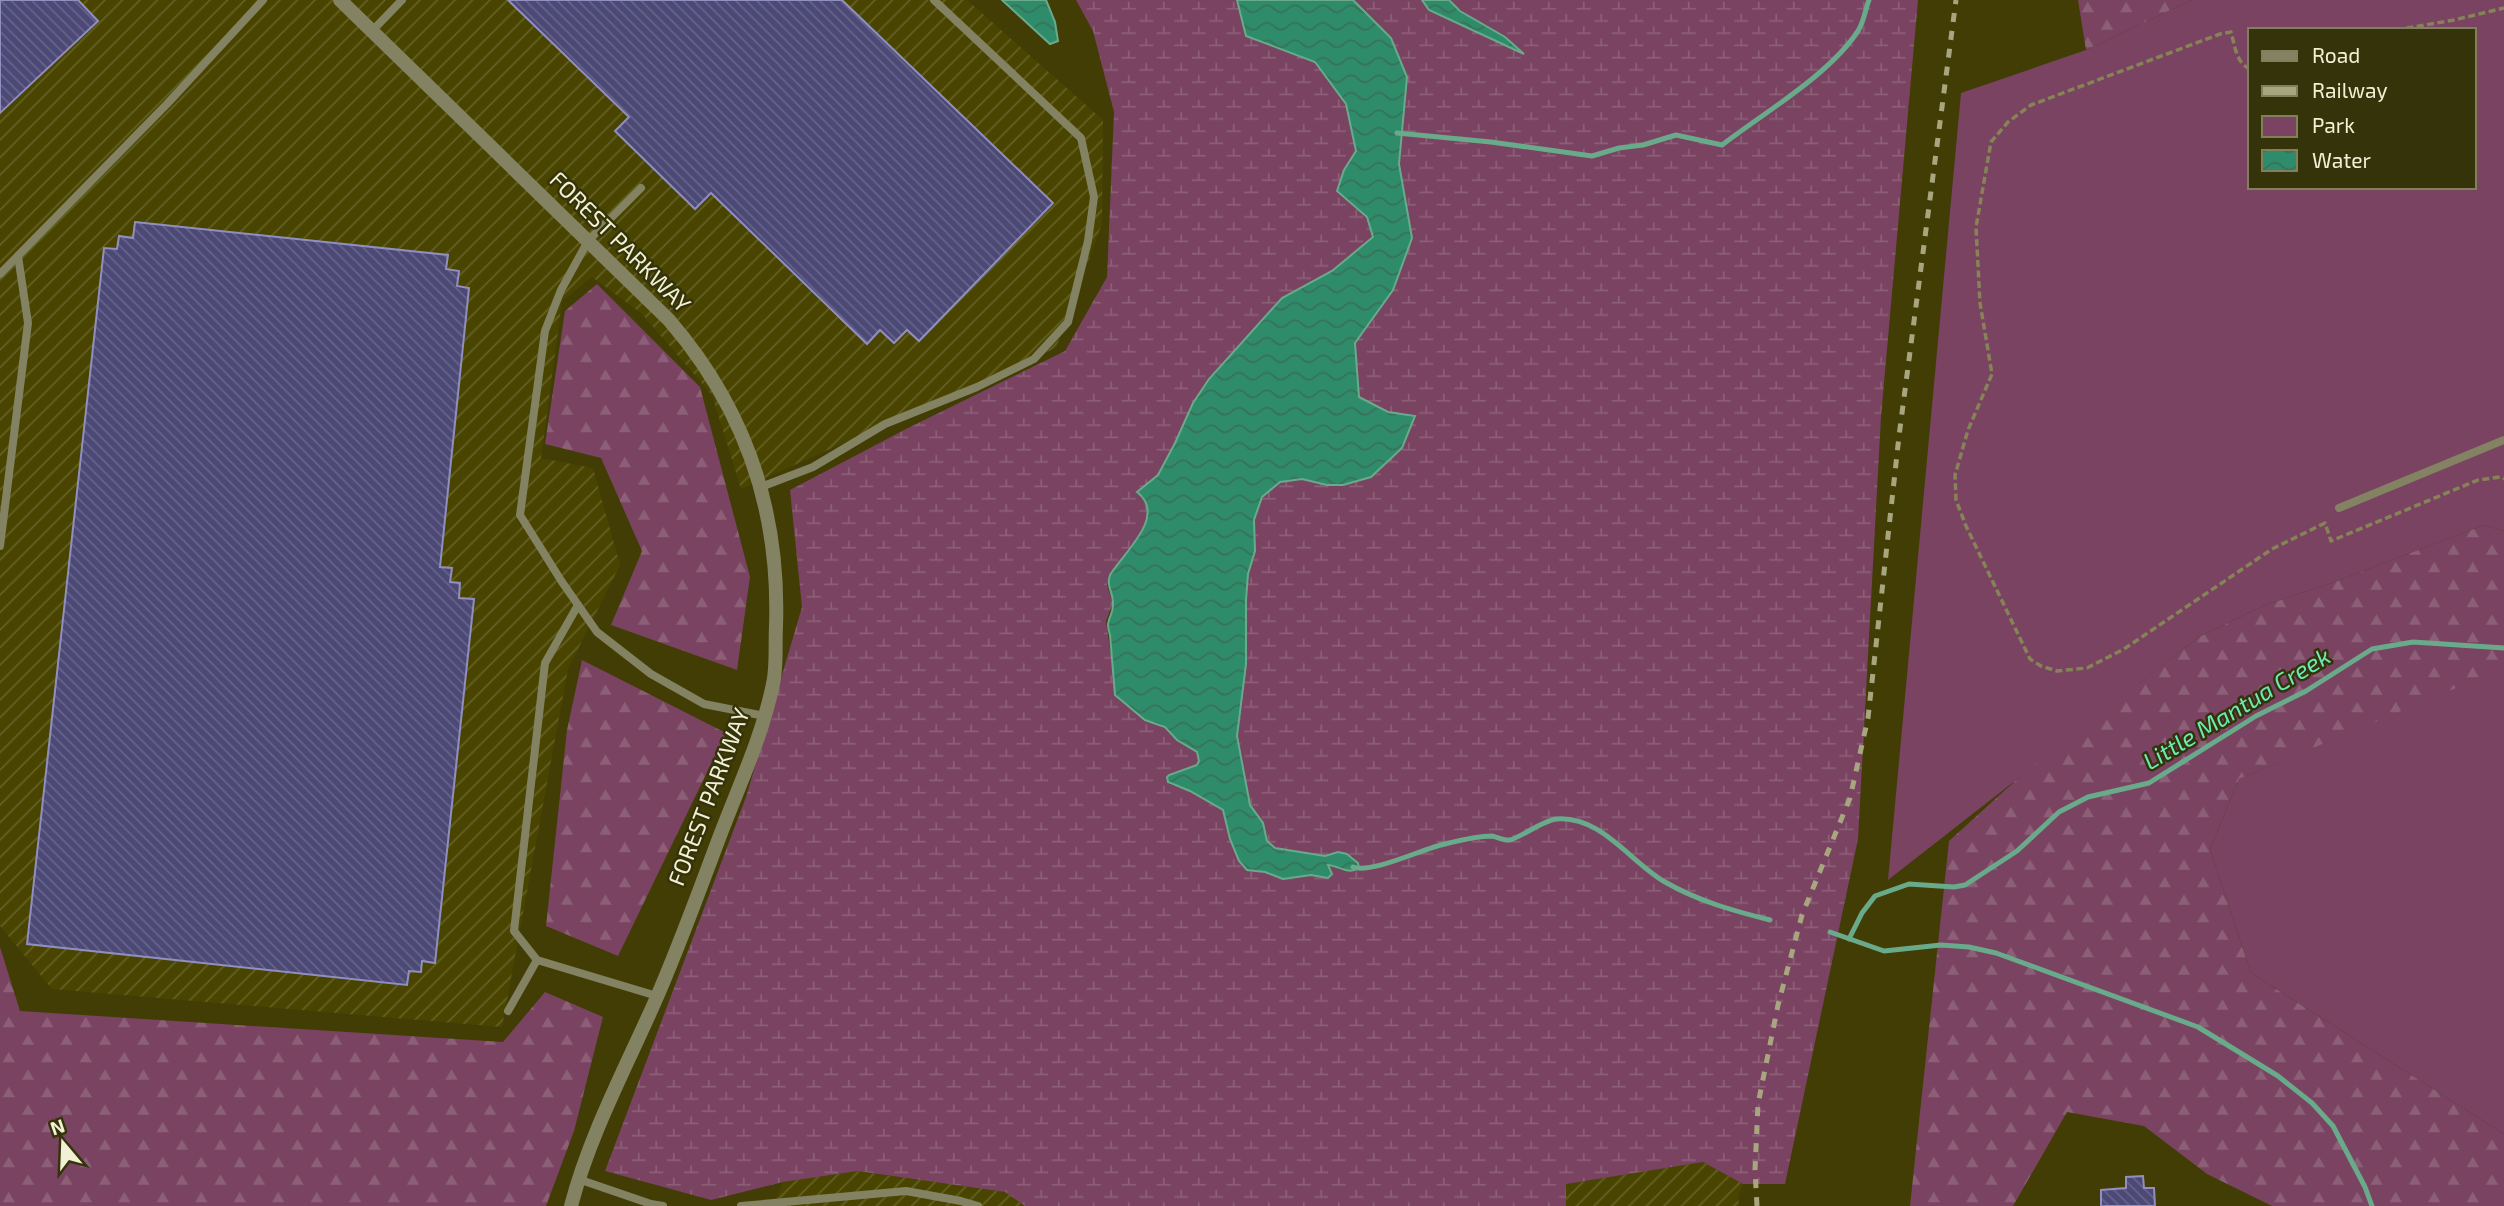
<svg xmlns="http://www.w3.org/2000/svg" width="2504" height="1206" font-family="'Exo 2',sans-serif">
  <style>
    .industrial { fill: url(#industrial-furrows) }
    .green { fill: #794361; fill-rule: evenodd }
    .forest { fill: url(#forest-firs) }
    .wetland { fill: url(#wetland-marsh) }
    .water { fill: url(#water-waves); stroke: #69aa8b; stroke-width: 2 }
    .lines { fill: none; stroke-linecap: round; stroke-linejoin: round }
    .stream { stroke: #69aa8b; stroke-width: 5 }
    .building { fill: url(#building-back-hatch); stroke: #918fc0; stroke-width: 2 }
    .path { stroke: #868357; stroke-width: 3.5; stroke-dasharray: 7 3.5; stroke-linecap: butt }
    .service { stroke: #838262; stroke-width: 8 }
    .minor { stroke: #838262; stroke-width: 14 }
    .rail { stroke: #a8a67f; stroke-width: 5; stroke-dasharray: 9 9; stroke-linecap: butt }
    .labels { text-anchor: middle; stroke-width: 5; stroke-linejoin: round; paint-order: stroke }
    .street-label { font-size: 23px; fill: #f2f1d6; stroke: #35330a }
    .water-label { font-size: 24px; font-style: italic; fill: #6ce9b9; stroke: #35330a }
  </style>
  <defs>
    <pattern id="industrial-furrows" width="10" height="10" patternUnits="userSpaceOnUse" patternTransform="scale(1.75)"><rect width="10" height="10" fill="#494500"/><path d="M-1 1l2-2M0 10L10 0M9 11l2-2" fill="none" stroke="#646024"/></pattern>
    <pattern id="forest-firs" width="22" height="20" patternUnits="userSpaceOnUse" patternTransform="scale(1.75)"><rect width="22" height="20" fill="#794361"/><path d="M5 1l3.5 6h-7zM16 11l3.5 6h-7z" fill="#8c5f77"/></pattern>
    <pattern id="wetland-marsh" width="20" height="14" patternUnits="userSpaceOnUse" patternTransform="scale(1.75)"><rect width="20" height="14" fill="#794361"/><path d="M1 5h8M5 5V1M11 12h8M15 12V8" fill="none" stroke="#8c5f77"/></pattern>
    <pattern id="water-waves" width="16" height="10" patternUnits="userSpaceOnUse" patternTransform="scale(1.75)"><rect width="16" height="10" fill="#2e8c6b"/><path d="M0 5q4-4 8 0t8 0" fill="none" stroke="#39715a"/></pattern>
    <pattern id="building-back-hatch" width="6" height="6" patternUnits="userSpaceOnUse" patternTransform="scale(1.75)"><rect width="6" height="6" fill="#4c4976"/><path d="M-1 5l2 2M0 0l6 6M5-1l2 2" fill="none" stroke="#666489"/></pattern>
  </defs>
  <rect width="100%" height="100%" fill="#413d05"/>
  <!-- industrial -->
  <g class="industrial">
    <path d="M0,0h967l136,120 -1,104 -46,124 -315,141 -29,-94 -71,-82 -49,-36 -30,24 -21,157 52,10 27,97 -52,104 -66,358 -450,-38 -52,-63z"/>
    <path d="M1703,1162l40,22 -5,13 1,9h-173v-22z"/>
    <path d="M858,1171l148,21 19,14h-252l10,-24z"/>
  </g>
  <!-- green -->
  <g class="green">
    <path d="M2192,0h312v531l-20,-6 -158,60 -61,20 -66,32 -311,243 73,-787 125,-43zM2250,30h224v157h-224z"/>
    <path d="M2500,668h4v466l-253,-161 -41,-124 29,-70z"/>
  </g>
  <!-- forest -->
  <g class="forest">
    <path d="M2078,0h114l-106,50z"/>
    <path d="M597,284l103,103 50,190 -13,93 -126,-45 31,-74 -41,-93 -56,-14 20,-133z"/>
    <path d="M2484,525l20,6v137l-265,111 -29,70 41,124 253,161v72h-232l-65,-32 -63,-48 -77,-14 -54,94h-103l39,-365 76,-69 174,-135 66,-32 61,-20z"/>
    <path d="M582,660l144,73 -108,223 -72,-30 21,-196z"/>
    <path d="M0,947l20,64 483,31 42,-50 58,25 -29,114 -28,75h-546z"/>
  </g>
  <!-- wetland -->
  <path class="wetland" d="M1076,0h161l10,36 68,26 31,42 10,47 -12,19 -6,21 29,26 6,20 -41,34 -51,27 -72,81 -16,24 -18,40 -17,32 -21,17c33,29 -22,63 -30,93l6,18 -7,18 8,57v13l31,29 20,7 32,25 2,9 -2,4 -28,10 -2,2 2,7 21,7 33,19c9,22 7,41 24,60l18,2 23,7 23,-4 17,3 3,-6 -4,-7 18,6 13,-9 -6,-6 -20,-3 -7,3 -43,-6 -11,-5 -4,-4 -4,-18 -13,-18 -3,-12 -10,-57 9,-72v-64l2,-26 6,-16v-38l8,-23 18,-15 22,-3 24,6h17l28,-8 31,-29 12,-32 -26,-4 -29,-15 -4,-54 38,-53 19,-52 -13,-74 8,-87 -16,-39 -38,-38h69l8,10 91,43c-18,-23 -51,-31 -72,-53h469l-37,417 -23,422 -73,345h-42l-40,-22 -137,22v22h-541l-20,-14 -147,-21 -75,11 -72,18 -106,-29 141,-374 56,-190 -12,-117 118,-62 157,-77 42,-74 7,-165 -21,-81z"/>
  <!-- water -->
  <g class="water">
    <path d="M1002,0h44l9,22 3,19 -8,3z"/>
    <path d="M1237,0h116l38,38 16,39 -8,87 13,74 -19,52 -38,53 4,54 29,15 27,4 -13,32 -31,29 -28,8h-16l-25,-6 -22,3 -18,15 -8,23 1,31 -7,23 -2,26v64l-9,72 13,69 13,18 4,18 8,7 50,8 13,-4 9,2 11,9 1,5c-11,7 -20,-2 -31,-3l4,9 -4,4 -17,-3 -28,4 -18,-7 -18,-2 -8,-9 -9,-22 -7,-29 -33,-19 -22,-9 -1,-5 2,-2 28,-10 2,-4 -2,-9 -20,-12 -12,-13 -20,-7 -30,-25 -5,-60c-6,-17 4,-18 3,-32 0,-12 -7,-16 -3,-28 13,-22 58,-59 27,-83l21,-17 17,-32 18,-40 16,-24 73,-81 50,-27 41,-34 -6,-20 -30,-26 7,-21 12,-19 -10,-47 -31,-42 -69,-26z"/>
    <path d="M1422,0h27l11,11 45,26 19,17 -95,-44z"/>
  </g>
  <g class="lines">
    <!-- stream -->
    <g class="stream">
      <path d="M1397,133l94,9 101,14 27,-8 24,-3 33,-10 46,10c43,-33 107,-70 136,-114 6,-9 7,-21 11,-31"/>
      <path d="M1353,867c19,7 71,-19 92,-23 12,-3 35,-8 47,-8 5,1 11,4 16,4 8,1 33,-19 48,-21 45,-4 74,43 109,63 33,19 69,29 105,38"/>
      <path d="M1830,932l54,19 57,-6 28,2 27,6 202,74 80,49 34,27 21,23 32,61 7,19"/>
      <path d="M1849,939l13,-26 13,-17 34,-12 45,3 11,-2 52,-34 42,-39 29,-15 61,-14 107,-67 50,-25 66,-42 41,-7 91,6"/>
    </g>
  </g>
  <!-- building -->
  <g class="building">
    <path d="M0,0h78l20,21 -98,92z"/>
    <path d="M508,0h334l211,203 -134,138 -12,-11 -13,13 -14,-13 -13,14 -156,-151 -16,16 -80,-78 14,-14z"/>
    <path d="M135,222l313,33 -2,14 13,2 -2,15 12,2 -29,279 12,1 -2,14 10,1 -1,15 15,1 -39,364 -13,-2 -1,11 -12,-1 -2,14 -380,-41 77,-696 13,1 2,-13 14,2z"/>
    <path d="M2143,1176l1,12h10l1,18h-54v-16l25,-2v-11z"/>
  </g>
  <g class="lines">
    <!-- path -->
    <g class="path">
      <path d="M2396,30l58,-10 50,-12"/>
      <path d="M2250,69c-14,-6 -15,-23 -19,-37l-11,2 -189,71 -23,17 -17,20 -15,85 4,76 12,71 -24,56 -13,45 1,25 10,26 64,133 11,7 16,5 30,-3 37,-19 148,-100 53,-26 6,18 147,-61 22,-3 4,2"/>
    </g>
    <!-- service -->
    <g class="service">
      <path d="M372,31l30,-31"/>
      <path d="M641,188l-53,53 -27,49 -16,41 -25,184 42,67 35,50 54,42 53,30 61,12"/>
      <path d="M0,274l167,-170 96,-104"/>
      <path d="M761,487l52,-20 72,-43 92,-37 57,-28 34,-37 20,-81 6,-44 -13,-59 -147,-138"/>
      <path d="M2339,508l165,-68"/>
      <path d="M0,546l28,-223 -10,-67"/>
      <path d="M578,605l-33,58 -31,268 23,29 120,36"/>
      <path d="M508,1011l29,-51"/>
      <path d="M578,1179l73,25 12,2"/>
      <path d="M741,1206l165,-15 55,10 17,5"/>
    </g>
    <!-- minor -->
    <path class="minor" d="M340,0l329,320c76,88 111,190 107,306 -1,19 1,40 -3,58 -11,53 -33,99 -52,149 -22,58 -43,117 -68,173 -29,65 -64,131 -82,200"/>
    <!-- rail -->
    <path class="rail" d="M1757,1206l-2,-36 3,-66 20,-99 24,-90 48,-117 18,-80 31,-282 57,-436"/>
  </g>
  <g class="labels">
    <!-- street labels -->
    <g class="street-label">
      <text transform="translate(620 242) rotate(45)" y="8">FOREST PARKWAY</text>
      <text transform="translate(709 797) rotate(-69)" y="8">FOREST PARKWAY</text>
    </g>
    <!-- water labels -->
    <g class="water-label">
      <text transform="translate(2237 709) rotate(-31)" y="8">Little Mantua Creek</text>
    </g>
  </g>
  <!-- legend -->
  <rect x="2248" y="28" width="228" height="161" fill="#35330a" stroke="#817f5c" stroke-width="2"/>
  <rect x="2262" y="51" width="35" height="10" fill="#838262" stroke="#817f5c" stroke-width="2"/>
  <text x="2312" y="63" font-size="21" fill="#f2f1d6">Road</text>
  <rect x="2262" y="86" width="35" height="10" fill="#a8a67f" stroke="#817f5c" stroke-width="2"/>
  <text x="2312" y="98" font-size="21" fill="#f2f1d6">Railway</text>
  <rect x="2262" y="116" width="35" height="21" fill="#794361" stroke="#817f5c" stroke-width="2"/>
  <text x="2312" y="133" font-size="21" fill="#f2f1d6">Park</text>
  <rect x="2262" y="150" width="35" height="21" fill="url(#water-waves)" stroke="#817f5c" stroke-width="2"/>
  <text x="2312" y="168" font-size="21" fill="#f2f1d6">Water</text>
  <!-- north arrow -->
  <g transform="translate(63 1143) rotate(341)" stroke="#35330a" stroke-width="5" paint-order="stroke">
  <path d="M0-5L12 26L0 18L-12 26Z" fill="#f2f1d6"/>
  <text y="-10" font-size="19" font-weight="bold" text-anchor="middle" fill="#f2f1d6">N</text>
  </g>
</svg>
